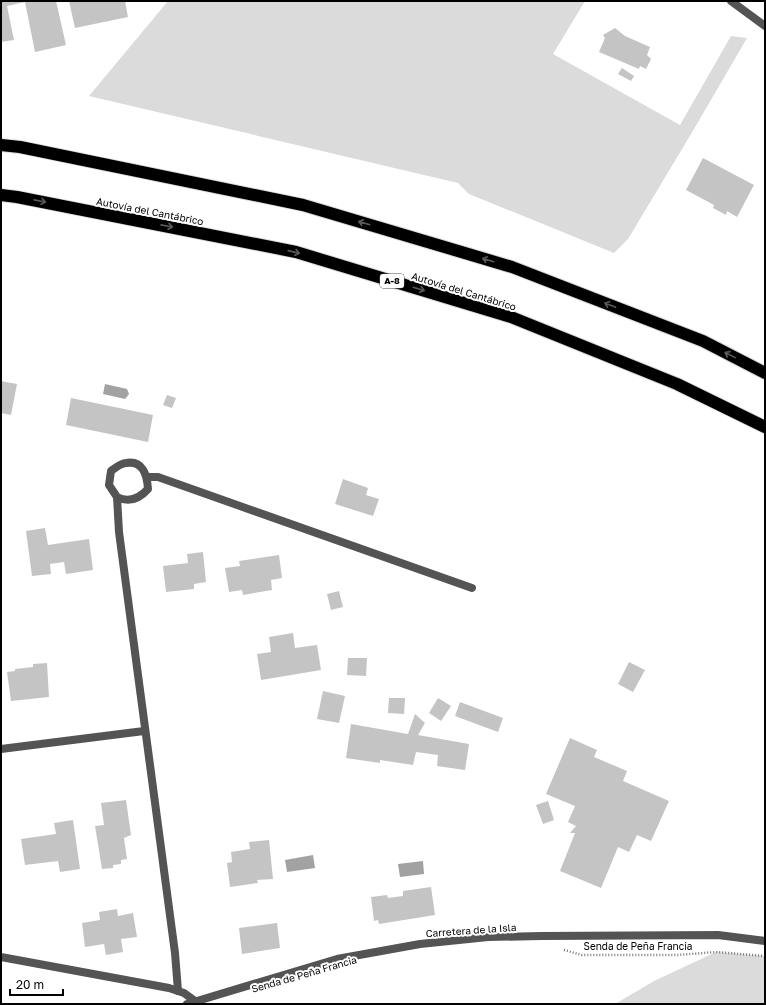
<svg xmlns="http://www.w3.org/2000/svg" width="766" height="1005" font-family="'Golos Text',sans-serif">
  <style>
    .green { fill: #dbdbdb }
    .water { fill: #a2a2a2 }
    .building { fill: #c4c4c4 }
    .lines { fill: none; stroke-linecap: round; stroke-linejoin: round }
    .motorway-casing { stroke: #dbdbdb; stroke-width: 14 }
    .path { stroke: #767676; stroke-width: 2.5; stroke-dasharray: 1 2; stroke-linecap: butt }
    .service { stroke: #545454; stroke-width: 8 }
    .minor { stroke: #545454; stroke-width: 8 }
    .motorway { stroke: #000; stroke-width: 12 }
    .oneway { stroke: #595959 }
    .labels { text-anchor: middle; stroke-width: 4; stroke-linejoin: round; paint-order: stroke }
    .shield { fill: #fff; stroke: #4c4c4c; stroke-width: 1 }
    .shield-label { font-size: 9px; font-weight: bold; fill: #000 }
    .street-label { font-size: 10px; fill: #000; stroke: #fff }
  </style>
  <rect width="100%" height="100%" fill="#fff"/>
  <!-- green -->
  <g class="green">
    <path d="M168,1h417l-32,53 127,71 51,-89 16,2 -53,91 -66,110 -14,14 -145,-59 -11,-11 -369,-87z"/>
    <path d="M716,952l49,4v48h-150l39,-23z"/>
  </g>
  <!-- water -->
  <g class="water">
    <path d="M105,384l22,5 2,5 -4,5 -22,-5z"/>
    <path d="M313,855l2,13 -28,4 -2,-12z"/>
    <path d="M423,861l1,13 -24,3 -2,-13z"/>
  </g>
  <!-- building -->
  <g class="building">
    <path d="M1,1h55l10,44 -31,7 -10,-50 -18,4 7,34 -13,2z"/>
    <path d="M69,1h56l3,16 -53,11z"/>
    <path d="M615,28l10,8 25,11 -3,8 4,4 -5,10 -6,-3 -1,3 -40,-17 6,-14 -2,-3z"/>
    <path d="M622,68l12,8 -3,5 -13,-7z"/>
    <path d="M703,158l51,27 -17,32 -10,-6 -1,4 -13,-7 1,-3 -28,-15z"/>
    <path d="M1,381l16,3 -6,31 -10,-2z"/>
    <path d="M167,395l9,3 -4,10 -9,-3z"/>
    <path d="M71,398l82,17 -5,27 -82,-17z"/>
    <path d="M343,479l25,9 -2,7 13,4 -6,17 -38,-12z"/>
    <path d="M45,528l3,17 41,-6 4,31 -27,4 -2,-12 -14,2 1,10 -19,2 -6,-45z"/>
    <path d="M203,552l3,30 -12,2v5l-28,3 -3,-26 25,-3 -1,-9z"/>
    <path d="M279,555l3,23 -11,2 1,10 -29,5 -1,-5 -13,2 -4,-24 15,-2 -1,-5z"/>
    <path d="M339,591l4,16 -12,3 -4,-16z"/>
    <path d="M293,633l2,15 22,-3 4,25 -60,10 -4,-26 14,-2 -2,-15z"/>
    <path d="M348,658h19l-1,18 -19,-1z"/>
    <path d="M629,662l16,8 -12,22 -15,-8z"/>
    <path d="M47,663l2,34 -38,4 -4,-29 8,-1v-2l18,-2v-3z"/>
    <path d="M323,691l22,5 -6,27 -22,-4z"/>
    <path d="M389,698h16l-1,16 -16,-1z"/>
    <path d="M438,698l13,8 -10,15 -12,-8z"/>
    <path d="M460,702l43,16 -5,14 -43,-16z"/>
    <path d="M415,714l10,9 -7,12 51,9 -4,26 -28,-4 1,-11 -22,-3 -3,13 -33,-5v3l-34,-5 5,-34 57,10z"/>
    <path d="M570,738l27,12 -3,7 33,14 -4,10 46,20 -18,40 -14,-6 -8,17 -11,-5 -17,41 -41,-17 15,-38h-5l6,-7 -8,-4 7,-16 -29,-12z"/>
    <path d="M126,800l5,35 -7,3 3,21 -6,1v4l-8,1v3l-11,1 -7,-43 9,-1 -3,-22z"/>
    <path d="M548,801l6,19 -11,4 -7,-19z"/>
    <path d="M73,820l7,49 -20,3 -2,-11 -33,4 -4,-26 35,-5 -2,-11z"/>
    <path d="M269,840l4,39 -16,1 1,3 -28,4 -3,-24 5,-1 -1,-10 19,-3 -1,-7z"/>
    <path d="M431,887l4,28 -56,9 -1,-4 -4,1 -3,-24 16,-2 1,3 15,-2v-5z"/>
    <path d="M117,909l1,7 15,-3 4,24 -16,2 2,13 -17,3 -2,-11 -19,3 -3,-24 18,-3 -1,-8z"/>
    <path d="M277,923l3,25 -38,6 -3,-26z"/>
  </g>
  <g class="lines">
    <defs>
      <g id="motorway">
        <path d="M1,145l19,2 283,58 209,62 191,74 62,32"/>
        <path d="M1,195l16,2 279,55 215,65 166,67 88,43"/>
      </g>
    </defs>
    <!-- motorway casing -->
    <use href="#motorway" class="motorway-casing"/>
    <!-- path -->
    <path class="path" d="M564,950l18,5h96l38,-3 49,4"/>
    <!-- service -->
    <g class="service">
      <path d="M147,477h11l314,111"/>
      <path d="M117,497c12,6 22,2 31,-8 -1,-14 -5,-29 -22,-26 -5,0 -11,5 -15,8l-2,14 8,12 2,35 56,421 3,38"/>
      <path d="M1,749l143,-18"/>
    </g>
    <!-- minor -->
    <g class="minor">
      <path d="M731,1l34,25"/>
      <path d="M1,957l168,31 15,5 11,8"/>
      <path d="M187,1004l150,-45 83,-15 68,-7 54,-1 176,-1 47,6"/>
    </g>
    <!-- motorway -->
    <use href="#motorway" class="motorway"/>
  </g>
  <!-- one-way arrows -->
  <defs><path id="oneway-shaft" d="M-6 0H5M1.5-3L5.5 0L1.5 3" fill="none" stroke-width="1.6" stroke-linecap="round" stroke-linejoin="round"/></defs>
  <g class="oneway">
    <use href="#oneway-shaft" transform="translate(40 201) rotate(11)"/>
    <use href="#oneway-shaft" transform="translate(364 223) rotate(-164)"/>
    <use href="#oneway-shaft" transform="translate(167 226) rotate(11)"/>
    <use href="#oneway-shaft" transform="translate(294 252) rotate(13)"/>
    <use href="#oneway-shaft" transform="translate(488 260) rotate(-164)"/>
    <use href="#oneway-shaft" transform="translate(419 289) rotate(17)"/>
    <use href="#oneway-shaft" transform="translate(610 305) rotate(-159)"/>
    <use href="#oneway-shaft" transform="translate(730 355) rotate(-154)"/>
  </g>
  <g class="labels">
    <!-- shield labels -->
    <rect class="shield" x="380" y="274" width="24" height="14" rx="3"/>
    <g class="shield-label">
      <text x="392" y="284">A-8</text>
    </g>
    <!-- street labels -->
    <g class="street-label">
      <text transform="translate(150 211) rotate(11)" y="4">Autovía del Cantábrico</text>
      <text transform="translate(464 291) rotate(17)" y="4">Autovía del Cantábrico</text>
      <text transform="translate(471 930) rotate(-4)" y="4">Carretera de la Isla</text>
      <text x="638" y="950">Senda de Peña Francia</text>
      <text transform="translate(304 974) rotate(-16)" y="4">Senda de Peña Francia</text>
    </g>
  </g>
  <!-- border -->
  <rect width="766" height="1005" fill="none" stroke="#000000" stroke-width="4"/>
  <!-- scale -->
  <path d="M10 989v6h53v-6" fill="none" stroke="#000000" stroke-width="2"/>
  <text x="16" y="989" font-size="12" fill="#000000" stroke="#ffffff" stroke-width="3" paint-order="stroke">20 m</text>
</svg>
